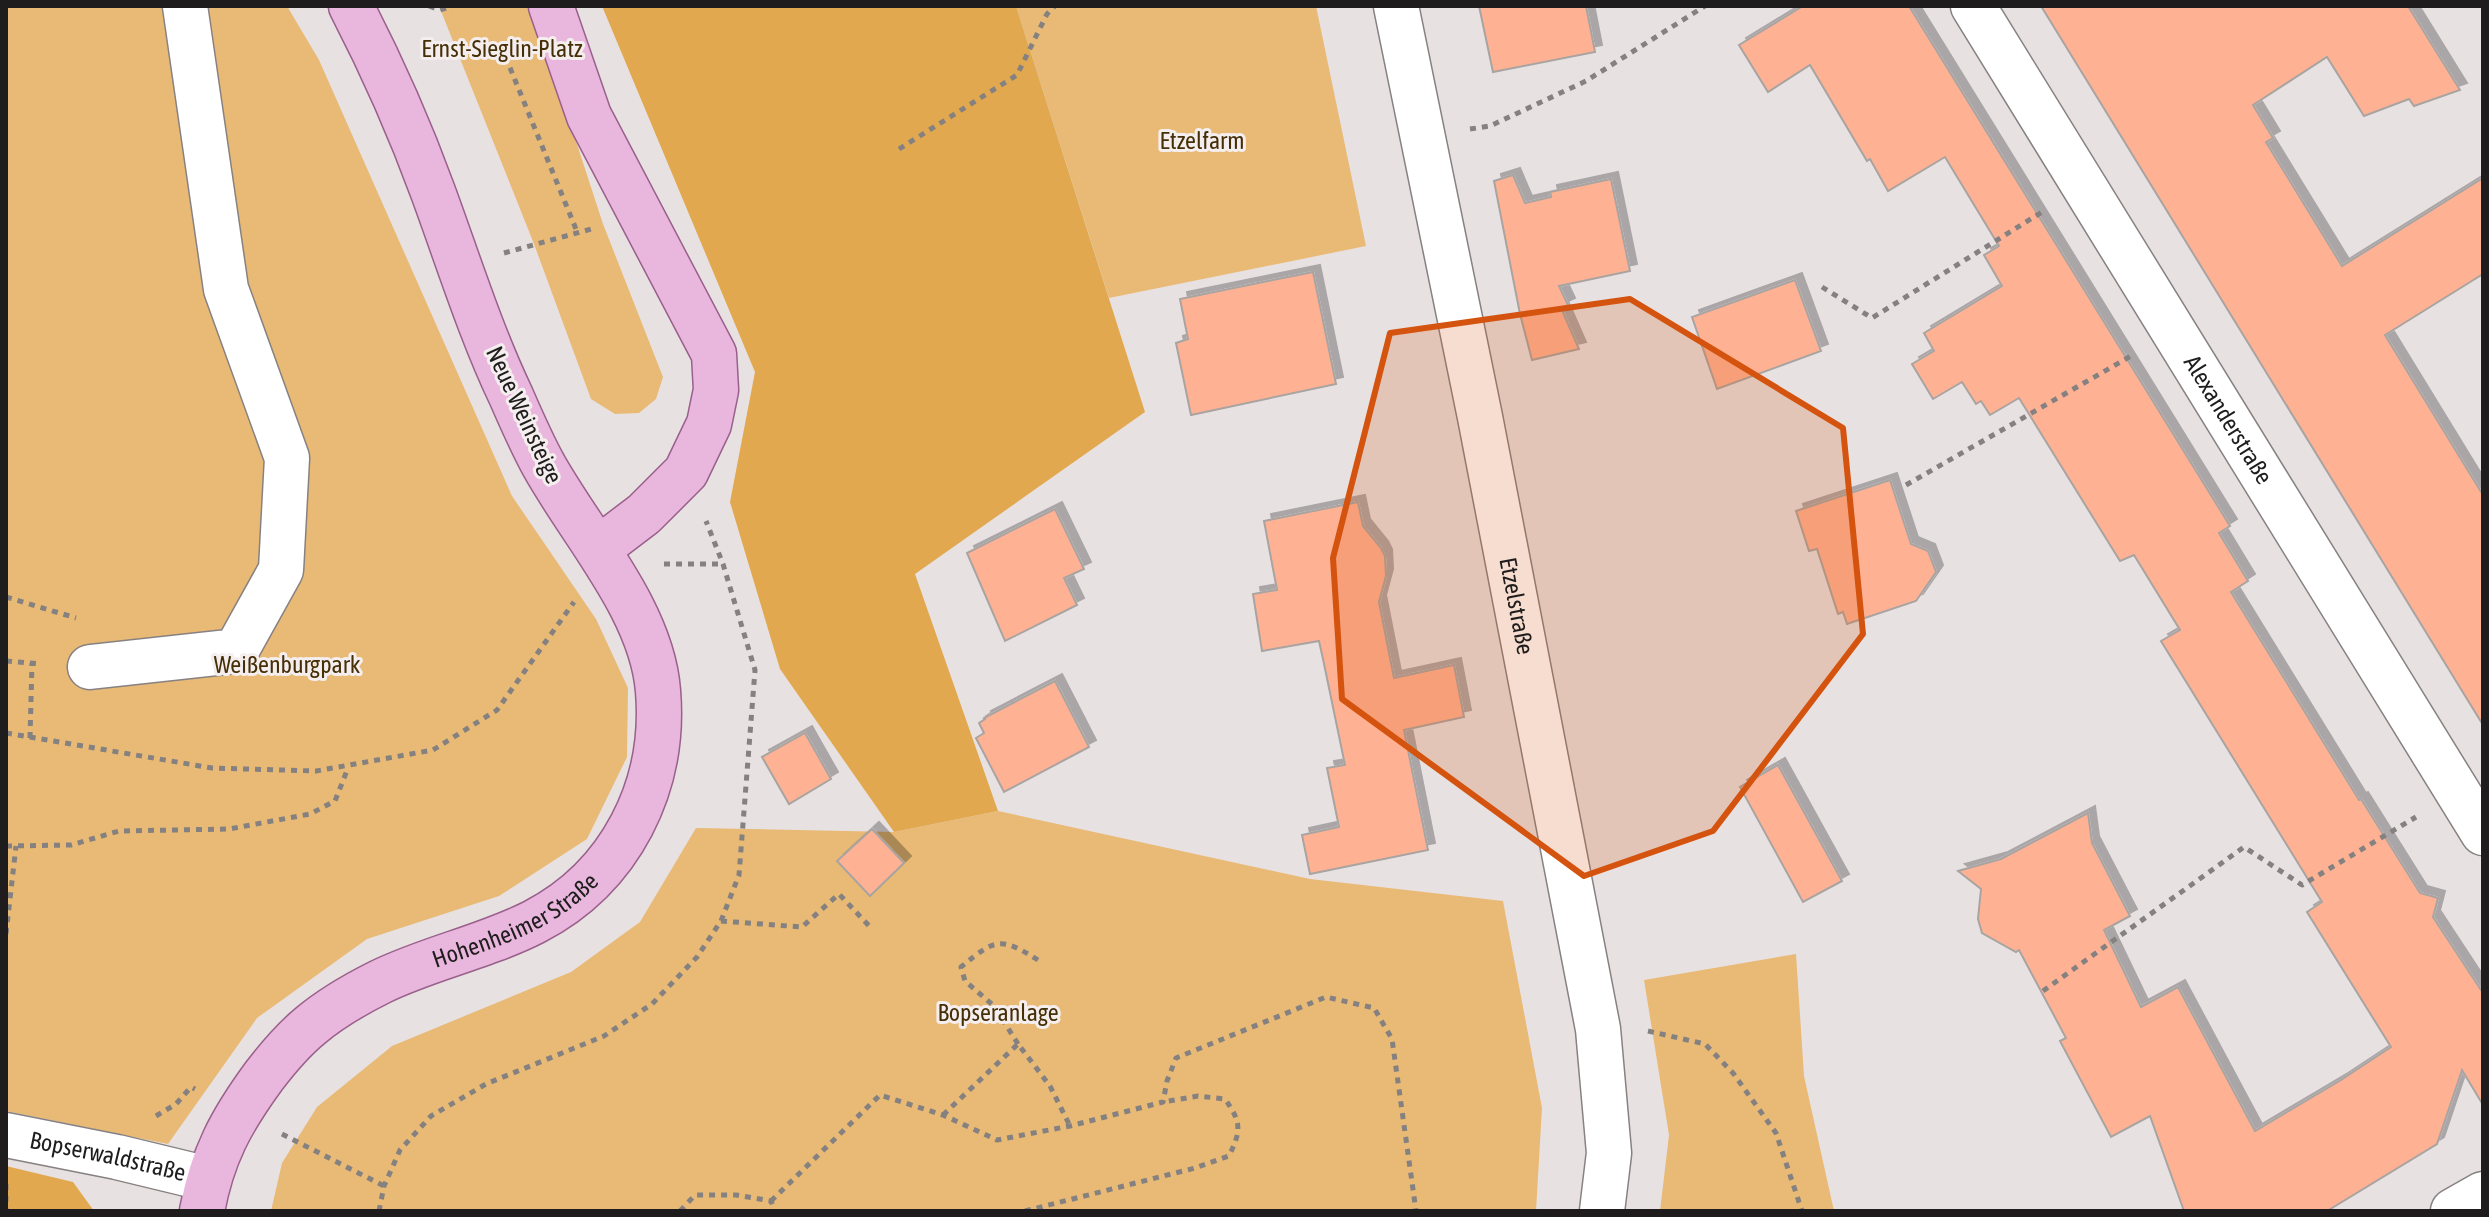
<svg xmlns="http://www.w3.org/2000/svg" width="2489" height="1217" font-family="'Asap Condensed',sans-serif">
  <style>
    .green { fill: #e8ba75 }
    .forest { fill: #e1a84f }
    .building { fill: #ffb293; stroke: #a9a4a1; stroke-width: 2; filter: url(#shadow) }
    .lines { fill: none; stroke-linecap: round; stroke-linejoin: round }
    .minor-casing { stroke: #878182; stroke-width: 47 }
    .major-casing { stroke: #99608b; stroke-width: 47 }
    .path { stroke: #858181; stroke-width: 5; stroke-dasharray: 6 6; stroke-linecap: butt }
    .minor { stroke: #fff; stroke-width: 44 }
    .major { stroke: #e9b6dd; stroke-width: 44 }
    .marked { fill: #d4530e; fill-opacity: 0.2; stroke: #d4530e; stroke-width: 6; stroke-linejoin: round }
    .labels { text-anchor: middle; stroke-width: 6; stroke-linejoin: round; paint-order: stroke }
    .park-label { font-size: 24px; fill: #452f07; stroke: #f5eeef }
    .street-label { font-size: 24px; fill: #1e1c1c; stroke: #f5eeef }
  </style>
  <defs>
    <filter id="shadow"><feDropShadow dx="7" dy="-7" stdDeviation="0" flood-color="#0004"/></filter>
  </defs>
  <rect width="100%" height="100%" fill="#e8e1e2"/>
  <!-- green -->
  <g class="green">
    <path d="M6,6h281l32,54 193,436 84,123 32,69 -1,69 -40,82 -88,57 -132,43 -110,79 -89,126 -162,-33z"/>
    <path d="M439,6h93l71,218 60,153 -7,22 -17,14 -24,1 -24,-15 -57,-155z"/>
    <path d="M1016,6h300l50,240 -257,52z"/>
    <path d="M998,811l312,68 193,22 39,207 -6,103h-1265l11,-48 35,-56 75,-61 179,-74 69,-50 56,-94 198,4z"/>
    <path d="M1796,954l8,122 30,135h-174l9,-76 -25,-155z"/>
  </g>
  <!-- forest -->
  <g class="forest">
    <path d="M602,6h414l129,406 -230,162 83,237 -104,21 -114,-163 -50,-167 25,-130z"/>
    <path d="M6,1166l67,16 21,29h-88z"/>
  </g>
  <!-- building -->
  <g class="building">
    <path d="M1479,6h107l9,46 -102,20z"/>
    <path d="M1803,6h106l321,520 -11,7 29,48 -17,11 128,208 2,-1 59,94 18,5 -5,19 50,76v112l-21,-35 -25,74 -110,67h-143l-34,-95 -39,21 -51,-96 6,-3 -47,-88 -3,2 -34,-19 -4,-14 3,-30 -23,-18 43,-12 87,-46 4,30 38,73 -26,14 37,77 37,-20 77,144 86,-51 50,-33 -84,-135 15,-10 -161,-261 19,-11 -46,-75 -14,6 -101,-163 -29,17 -9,-14 -5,3 -14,-22 -29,17 -21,-35 22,-13 -10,-18 78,-47 -18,-31 15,-9 -54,-89 -57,34 -18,-32 -3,2 -57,-96 -42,27 -29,-47z"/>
    <path d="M2041,6h367l52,84 -46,16 -5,-7 -45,17 -37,-59 -74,48 20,33 -7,4 76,124 141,-88v96l-98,61 98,160v230z"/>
    <path d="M1513,175l12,28 26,-6 -1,-5 61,-13 19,92 -71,15 9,19 -7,3 18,41 -47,11 -12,-46 -26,-133z"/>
    <path d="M1313,272l23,112 -145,31 -15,-72 12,-4 -8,-40z"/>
    <path d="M1795,280l26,71 -104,38 -25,-72z"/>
    <path d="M1890,480l21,64 17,7 8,21 -20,29 -69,23 -4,-12 -5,2 -21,-65 -8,2 -13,-40z"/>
    <path d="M1358,502l5,24 18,22 4,8 1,20 -7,26 15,76 60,-13 10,52 -60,13 24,120 -118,24 -8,-39 37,-8 -12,-59 18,-3 -22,-106 -4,-18 -57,10 -9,-57 24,-4 -13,-69z"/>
    <path d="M1055,509l29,60 -20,9 13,27 -72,36 -38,-88z"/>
    <path d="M1055,681l34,66 -85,45 -28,-54 8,-5 -5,-10 6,-4 -1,-1z"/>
    <path d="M805,733l26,46 -42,25 -27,-47z"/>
    <path d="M1778,765l64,116 -39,21 -63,-115z"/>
    <path d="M872,829l32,34 -34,33 -33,-35z"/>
  </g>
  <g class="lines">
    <defs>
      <g id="minor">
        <path id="s1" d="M1396,6l84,411 118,612 11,124 -7,58"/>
        <path id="s2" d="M1973,6l510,827"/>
        <path d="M90,667l146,-16 45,-81 6,-112 -61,-169 -41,-283"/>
        <path id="s3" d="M6,1135l111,22 91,22"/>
        <path d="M2453,1211l30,-17"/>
      </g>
      <g id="major">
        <path d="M551,6l38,110 125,238 2,36 -7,34 -23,48 -42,42 -46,35"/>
        <path id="s4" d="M202,1211c10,-55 29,-90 62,-135 13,-17 29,-36 46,-50 20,-17 46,-32 70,-44 49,-24 105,-35 154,-60 87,-45 132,-136 124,-231 -6,-81 -77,-158 -115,-227 -12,-22 -22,-45 -32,-68 -31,-65 -53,-136 -78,-204 -23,-63 -51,-126 -82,-186"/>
      </g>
    </defs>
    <!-- minor casing -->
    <use href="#minor" class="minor-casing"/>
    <!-- major casing -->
    <use href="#major" class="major-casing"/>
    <!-- path -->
    <g class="path">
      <path d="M429,6l11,4 12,-4"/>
      <path d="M512,46l-6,12 72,176"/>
      <path d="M1470,129l20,-3 96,-45 119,-75"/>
      <path d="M899,149l118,-74 30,-61 8,-8"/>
      <path d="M504,253l91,-25"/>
      <path d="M1822,287l50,31 170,-106"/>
      <path d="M1906,485l225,-129"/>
      <path d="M664,564h59"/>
      <path d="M6,597l70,21"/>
      <path d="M6,661l35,3"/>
      <path d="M6,733l206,35 104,3 117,-21 64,-40 77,-108"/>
      <path d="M30,738l2,-75"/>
      <path d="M6,846l65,-1 48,-14 110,-2 81,-15 25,-13 13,-33"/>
      <path d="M721,921l81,6 37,-33 33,35"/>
      <path d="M6,934l10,-88"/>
      <path d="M2043,991l201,-144 58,38 114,-68"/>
      <path d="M1648,1031l57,13 28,29 43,60 26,78"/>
      <path d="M1018,1044l-24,-38 -29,-25 -4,-14c34,-28 39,-31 77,-7"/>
      <path d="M943,1115l75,-71 32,42 20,40"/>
      <path d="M156,1116l20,-12 15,-17 4,2"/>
      <path d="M282,1134l102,52"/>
      <path d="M6,1184v27"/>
      <path d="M771,1201l109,-106 63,20 54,25 73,-14 93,-24 4,-21 9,-23 150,-61 48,11 18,31 24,172"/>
      <path d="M379,1211l5,-25 16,-36 31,-34 55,-32 118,-48 48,-32 45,-47 24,-36 18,-46 16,-205 -32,-106 -17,-43"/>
      <path d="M680,1211l15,-16h41l35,6 4,10"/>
      <path d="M1025,1211l170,-43 34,-12c12,-25 13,-33 -4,-57l-27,-3 -35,6"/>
    </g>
    <!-- minor -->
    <use href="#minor" class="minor"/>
    <!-- major -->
    <use href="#major" class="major"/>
  </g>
  <!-- marked area -->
  <path class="marked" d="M1630,299l213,129 20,206 -150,197 -129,45 -242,-177 -9,-141 57,-225z"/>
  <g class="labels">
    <!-- park labels -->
    <g class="park-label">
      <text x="502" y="57">Ernst-Sieglin-Platz</text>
      <text x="1202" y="149">Etzelfarm</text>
      <text x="287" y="673">Weißenburgpark</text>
      <text x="998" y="1021">Bopseranlage</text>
    </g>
    <!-- street labels -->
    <g class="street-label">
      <text transform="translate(524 415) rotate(65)" y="8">Neue Weinsteige</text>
      <text dy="8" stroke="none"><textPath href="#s2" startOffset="486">Alexanderstraße</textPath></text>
      <text dy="8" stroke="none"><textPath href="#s1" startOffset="612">Etzelstraße</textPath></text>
      <text dy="8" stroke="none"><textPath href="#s4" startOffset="450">Hohenheimer Straße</textPath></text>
      <text dy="8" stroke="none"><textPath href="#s3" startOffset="104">Bopserwaldstraße</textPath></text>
    </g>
  </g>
  <!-- border -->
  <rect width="2489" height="1217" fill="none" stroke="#1e1c1c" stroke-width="16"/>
</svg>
